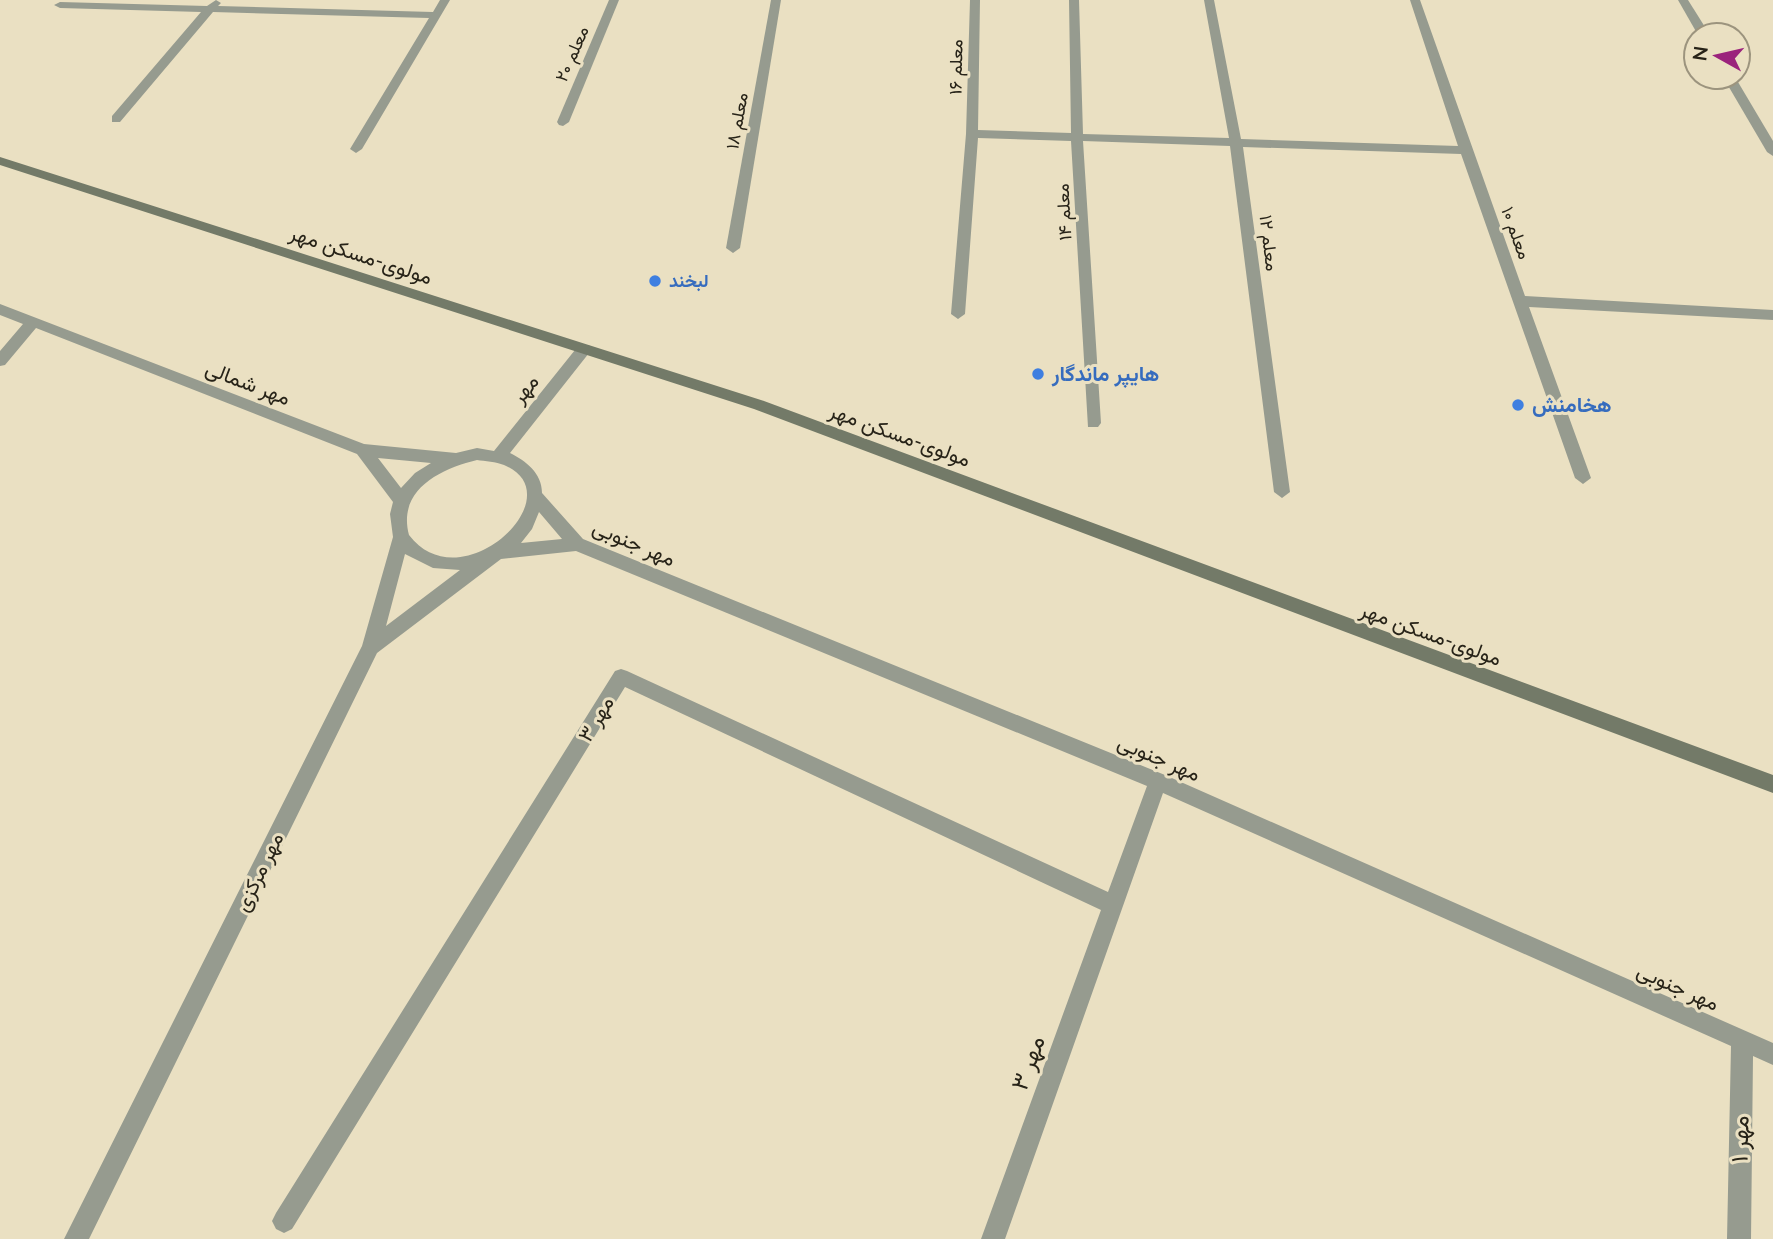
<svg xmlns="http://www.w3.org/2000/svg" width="1773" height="1239" font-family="Lato,Vazirmatn,sans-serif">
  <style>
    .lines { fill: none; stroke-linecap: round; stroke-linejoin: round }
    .street { fill: #969b8f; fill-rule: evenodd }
    .secondary { fill: #737a68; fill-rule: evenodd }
    .shop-dot { fill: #3f7fe0; stroke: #eae0c2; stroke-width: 2.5 }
    .labels { text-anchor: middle; stroke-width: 6; stroke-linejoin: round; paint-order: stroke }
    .far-street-label { font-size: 18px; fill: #272318; stroke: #eae0c2 }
    .far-shop-label { font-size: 18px; font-weight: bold; fill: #366cbe; stroke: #eae0c2; text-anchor: start }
    .street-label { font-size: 21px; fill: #272318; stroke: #eae0c2 }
    .shop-label { font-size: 21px; font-weight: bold; fill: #366cbe; stroke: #eae0c2; text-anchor: start }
    .near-street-label { font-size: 24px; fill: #272318; stroke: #eae0c2 }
  </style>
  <rect width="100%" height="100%" fill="#eae0c2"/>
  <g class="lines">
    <!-- street -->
    <g class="street">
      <path d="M216,0l5,3 -3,3 215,6 7,-12h10l-88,149 -6,4 -6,-4 79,-131 -216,-6 -93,110h-8v-6l89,-104 -141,-4 -6,-3 6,-3 147,4z"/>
      <path d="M609,0h10l-50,122 -6,4 -4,-1 -2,-3z"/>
      <path d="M771,0h10l-41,248 -7,5 -7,-5z"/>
      <path d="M970,0h10l-2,130 93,3 -2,-133h10l4,134 146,4 -25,-138h10l27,139 217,7 -48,-146h10l105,296 248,14v10l-244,-13 62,171 -8,6 -8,-6 -114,-324 -218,-7 47,345 -8,6 -8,-6 -44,-346 -147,-5 18,282 -3,4h-10l-17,-286 -93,-3 -13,176 -7,5 -7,-5 15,-180z"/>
      <path d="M1678,0h10l22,35h-12z"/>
      <path d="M1723,77h12l38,64v15l-6,-4z"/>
      <path d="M0,304l364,140 92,9 21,-5 17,3 85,-106h10l2,4 -2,4 -79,100c16,8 32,20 32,40l41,46 582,236 608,268v22l-20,-9 -2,183h-24l4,-193 -568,-253 -158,446h-24l120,-329 -476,-223 -333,542 -8,4 -8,-4 -4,-8 4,-8 339,-542 6,-2 6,2 481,221 39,-106 -571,-235 -75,8 -124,94 -288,586h-25l298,-593 31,-109 -3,-23 3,-12 -36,-48 -321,-126 -31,37 -5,1v-15l23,-27 -23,-9zM378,458l53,5 -16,10 -14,15zM477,460c8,1 19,2 27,5 72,30 -43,139 -95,70 -12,-45 31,-66 68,-75zM539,512l23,27 -41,4 11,-14zM405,554l28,14 27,2 -74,56z"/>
    </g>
    <!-- secondary -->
    <path class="secondary" d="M0,157l764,244 1009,374v18l-1019,-384 -754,-244z"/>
  </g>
  <!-- markers -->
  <g class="shop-dot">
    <circle cx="655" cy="281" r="7"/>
    <circle cx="1038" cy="374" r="7"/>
    <circle cx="1518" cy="405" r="7"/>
  </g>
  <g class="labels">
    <!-- far-street labels -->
    <g class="far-street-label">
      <text transform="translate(572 54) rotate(-67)" y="6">معلم ۲۰</text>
      <text transform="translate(956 67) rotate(-89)" y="6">معلم ۱۶</text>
      <text transform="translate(737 121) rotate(-80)" y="6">معلم ۱۸</text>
      <text transform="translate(1064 212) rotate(-93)" y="6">معلم ۱۴</text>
      <text transform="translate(1516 233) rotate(70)" y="6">معلم ۱۰</text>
      <text transform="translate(1269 243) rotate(83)" y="6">معلم ۱۲</text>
    </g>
    <!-- far-shop labels -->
    <g class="far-shop-label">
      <text x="669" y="287">لبخند</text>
    </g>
    <!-- street labels -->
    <g class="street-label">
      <text transform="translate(361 255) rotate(18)" y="7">مولوی-مسکن مهر</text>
      <text transform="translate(248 383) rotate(21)" y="7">مهر شمالی</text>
      <text transform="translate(525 389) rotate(-51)" y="7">مهر</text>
      <text transform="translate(900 435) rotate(20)" y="7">مولوی-مسکن مهر</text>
      <text transform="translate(634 543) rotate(23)" y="7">مهر جنوبی</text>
      <text transform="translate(1431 634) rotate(20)" y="7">مولوی-مسکن مهر</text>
      <text transform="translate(596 719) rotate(-59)" y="7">مهر ۳</text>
      <text transform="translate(1159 758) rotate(23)" y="7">مهر جنوبی</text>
      <text transform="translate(259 872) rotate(-64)" y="7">مهر مرکزی</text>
      <text transform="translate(1678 987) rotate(24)" y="7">مهر جنوبی</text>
    </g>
    <!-- shop labels -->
    <g class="shop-label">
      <text x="1052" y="381">هایپر ماندگار</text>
      <text x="1532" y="412">هخامنش</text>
    </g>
    <!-- near-street labels -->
    <g class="near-street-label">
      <text transform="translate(1028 1063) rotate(-70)" y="8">مهر ۳</text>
      <text transform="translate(1740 1139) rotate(-89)" y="8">مهر ۱</text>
    </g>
  </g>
  <!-- north arrow -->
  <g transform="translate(1717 56) rotate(278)"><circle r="33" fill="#eae0c2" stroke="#9c947e" stroke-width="2"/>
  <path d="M0-5L12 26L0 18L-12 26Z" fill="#9b237c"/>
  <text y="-10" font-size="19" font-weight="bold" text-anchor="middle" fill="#272318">N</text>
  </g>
</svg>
